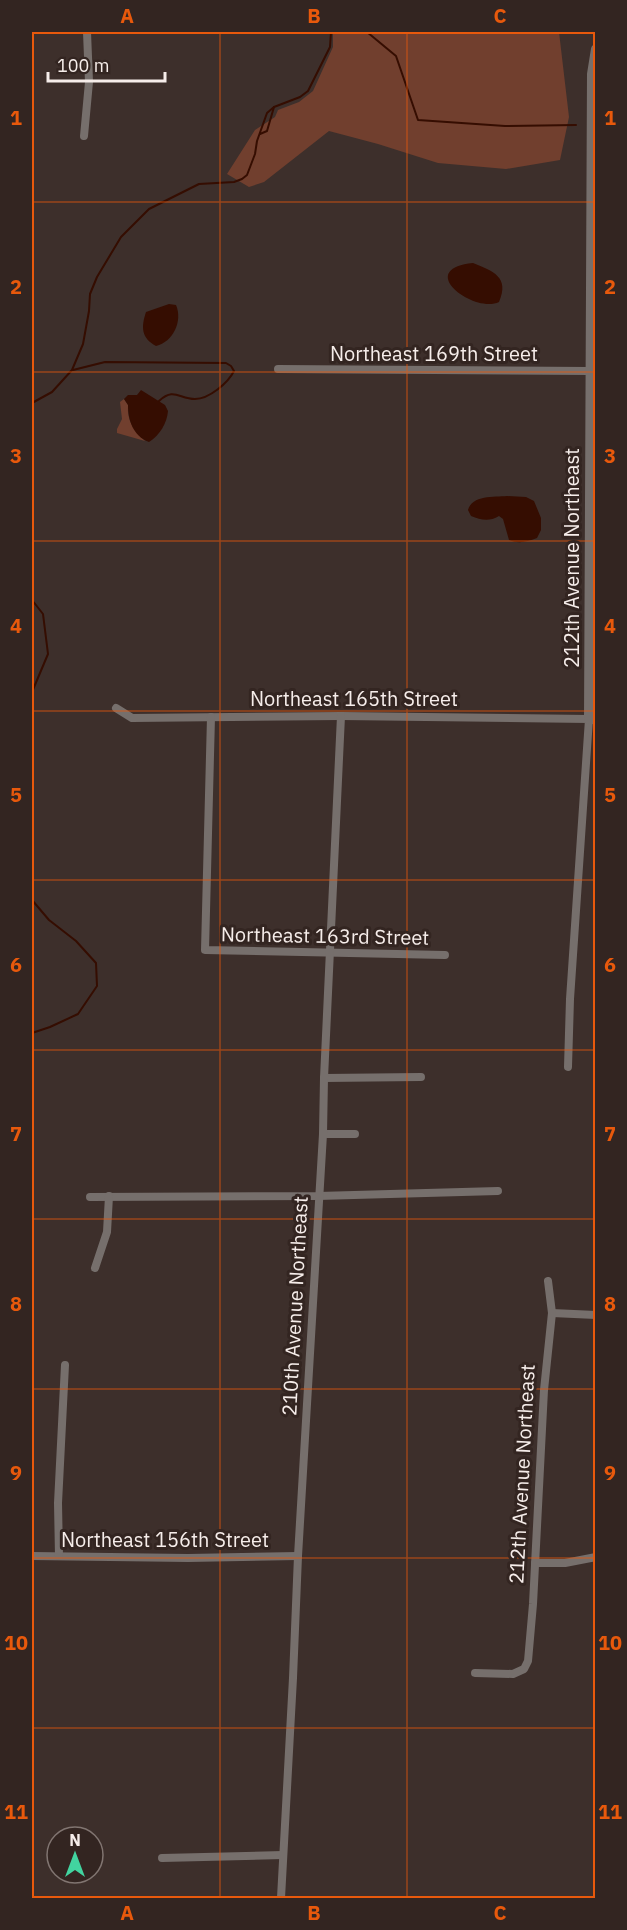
<svg xmlns="http://www.w3.org/2000/svg" width="627" height="1930" font-family="'IBM Plex Sans',sans-serif">
  <style>
    .green { fill: #713f2e }
    .water { fill: #350d01 }
    .lines { fill: none; stroke-linecap: round; stroke-linejoin: round }
    .stream { stroke: #350d01; stroke-width: 2 }
    .minor { stroke: #766f6c; stroke-width: 8 }
    .tertiary { stroke: #766f6c; stroke-width: 10 }
    .grid { fill: none; stroke: #e8590c; stroke-width: 1.5; stroke-opacity: 0.55 }
    .labels { text-anchor: middle; stroke-width: 6; stroke-linejoin: round; paint-order: stroke }
    .street-label { font-size: 20px; fill: #f6edea; stroke: #332521 }
    .neatline { fill: none; stroke: #e8590c; stroke-width: 2 }
    .grid-label { font-size: 20px; text-anchor: middle; font-weight: bold; fill: #e8590c }
  </style>
  <rect width="100%" height="100%" fill="#3d2f2b"/>
  <!-- green -->
  <g class="green">
    <path d="M333,32h226l10,85 -9,43 -54,9 -68,-6 -60,-19 -49,-13 -65,51 -15,5 -22,-13 28,-44 20,-13 3,-7 21,-8 14,-11 20,-44z"/>
    <path d="M124,399l4,6c-1,16 5,24 17,36l-28,-8v-4l5,-10 -2,-17z"/>
  </g>
  <!-- water -->
  <g class="water">
    <path d="M473,263c20,8 37,14 26,39 -25,12 -85,-33 -26,-39z"/>
    <path d="M169,304l7,1c7,16 -3,37 -20,41 -15,-8 -15,-19 -10,-34z"/>
    <path d="M141,390l24,15 3,6c-1,12 -8,24 -19,31 -16,-6 -21,-22 -21,-37l-4,-6 4,-4h9z"/>
    <path d="M507,496l19,1 8,4 7,17v12l-4,8c-11,4 -18,6 -28,2l-6,-21 -4,-3c-10,6 -18,4 -28,0l-3,-6c4,-15 26,-13 39,-14z"/>
  </g>
  <g class="lines">
    <!-- stream -->
    <g class="stream">
      <path d="M367,32l29,24 22,64 87,6 71,-1"/>
      <path d="M260,134l7,-3 7,-24"/>
      <path d="M73,370l32,-8 121,1 5,3 3,5c-6,12 -25,28 -39,28 -16,0 -21,-12 -36,2"/>
      <path d="M32,403l20,-11 20,-22 11,-26 6,-33 1,-17 7,-17 24,-40 28,-28 50,-25 35,-2 8,-3 5,-4 8,-21 2,-13 10,-28 7,-6 26,-10 8,-6 22,-44 1,-15"/>
      <path d="M32,600l11,14 5,40 -16,38"/>
      <path d="M32,900l17,20 27,21 20,22 1,23 -19,28 -28,13 -18,6"/>
    </g>
    <!-- minor -->
    <g class="minor">
      <path d="M84,136l5,-54 -2,-50"/>
      <path d="M278,369l312,2"/>
      <path d="M116,708l16,10 209,-2 248,3 -19,280 -2,68"/>
      <path d="M211,717l-6,233 240,5"/>
      <path d="M324,1078l97,-1"/>
      <path d="M323,1134h32"/>
      <path d="M90,1197l228,-1 180,-5"/>
      <path d="M95,1268l12,-36 2,-36"/>
      <path d="M552,1313l44,2"/>
      <path d="M32,1556l156,2 110,-2"/>
      <path d="M59,1556l-1,-53 7,-138"/>
      <path d="M535,1563h30l31,-6"/>
      <path d="M475,1673l38,1 11,-5 4,-8 5,-57 11,-214 8,-77 -4,-32"/>
      <path d="M162,1858l121,-3"/>
      <path d="M281,1898l12,-220 5,-122 25,-422 1,-56 17,-362"/>
    </g>
    <!-- tertiary -->
    <path class="tertiary" d="M596,49l-4,25 -3,645h7"/>
  </g>
  <!-- grid -->
  <path class="grid" d="M220,32v1866M407,32v1866M32,202h564M32,372h564M32,541h564M32,711h564M32,880h564M32,1050h564M32,1219h564M32,1389h564M32,1558h564M32,1728h564"/>
  <g class="labels">
    <!-- street labels -->
    <g class="street-label">
      <text x="434" y="361">Northeast 169th Street</text>
      <text transform="translate(572 558) rotate(-90)" y="7">212th Avenue Northeast</text>
      <text x="354" y="706">Northeast 165th Street</text>
      <text transform="translate(325 936) rotate(1)" y="7">Northeast 163rd Street</text>
      <text transform="translate(295 1306) rotate(-87)" y="7">210th Avenue Northeast</text>
      <text transform="translate(522 1474) rotate(-87)" y="7">212th Avenue Northeast</text>
      <text x="165" y="1547">Northeast 156th Street</text>
    </g>
  </g>
  <!-- border -->
  <rect width="627" height="1930" fill="none" stroke="#332521" stroke-width="66"/>
  <!-- north arrow -->
  <g transform="translate(75 1855)"><circle r="28" fill="#332521" stroke="#817571" stroke-width="1.5"/>
  <path d="M0-4.5L10 22L0 15L-10 22Z" fill="#42d4a0"/>
  <text y="-9" font-size="16" font-weight="bold" text-anchor="middle" fill="#f6edea">N</text>
  </g>
  <!-- scale -->
  <path d="M48 72v9h117v-9" fill="none" stroke="#f6edea" stroke-width="3"/>
  <text x="57" y="72" font-size="18" fill="#f6edea" stroke="#332521" stroke-width="4.5" paint-order="stroke">100 m</text>
  <rect x="33" y="33" width="561" height="1864" class="neatline"/>
  <g class="grid-label">
    <text x="127" y="23">A</text>
    <text x="314" y="23">B</text>
    <text x="500" y="23">C</text>
    <text x="16" y="125">1</text>
    <text x="610" y="125">1</text>
    <text x="16" y="294">2</text>
    <text x="610" y="294">2</text>
    <text x="16" y="463">3</text>
    <text x="610" y="463">3</text>
    <text x="16" y="633">4</text>
    <text x="610" y="633">4</text>
    <text x="16" y="802">5</text>
    <text x="610" y="802">5</text>
    <text x="16" y="972">6</text>
    <text x="610" y="972">6</text>
    <text x="16" y="1141">7</text>
    <text x="610" y="1141">7</text>
    <text x="16" y="1311">8</text>
    <text x="610" y="1311">8</text>
    <text x="16" y="1480">9</text>
    <text x="610" y="1480">9</text>
    <text x="16" y="1650">10</text>
    <text x="610" y="1650">10</text>
    <text x="16" y="1819">11</text>
    <text x="610" y="1819">11</text>
    <text x="127" y="1920">A</text>
    <text x="314" y="1920">B</text>
    <text x="500" y="1920">C</text>
  </g>
</svg>
